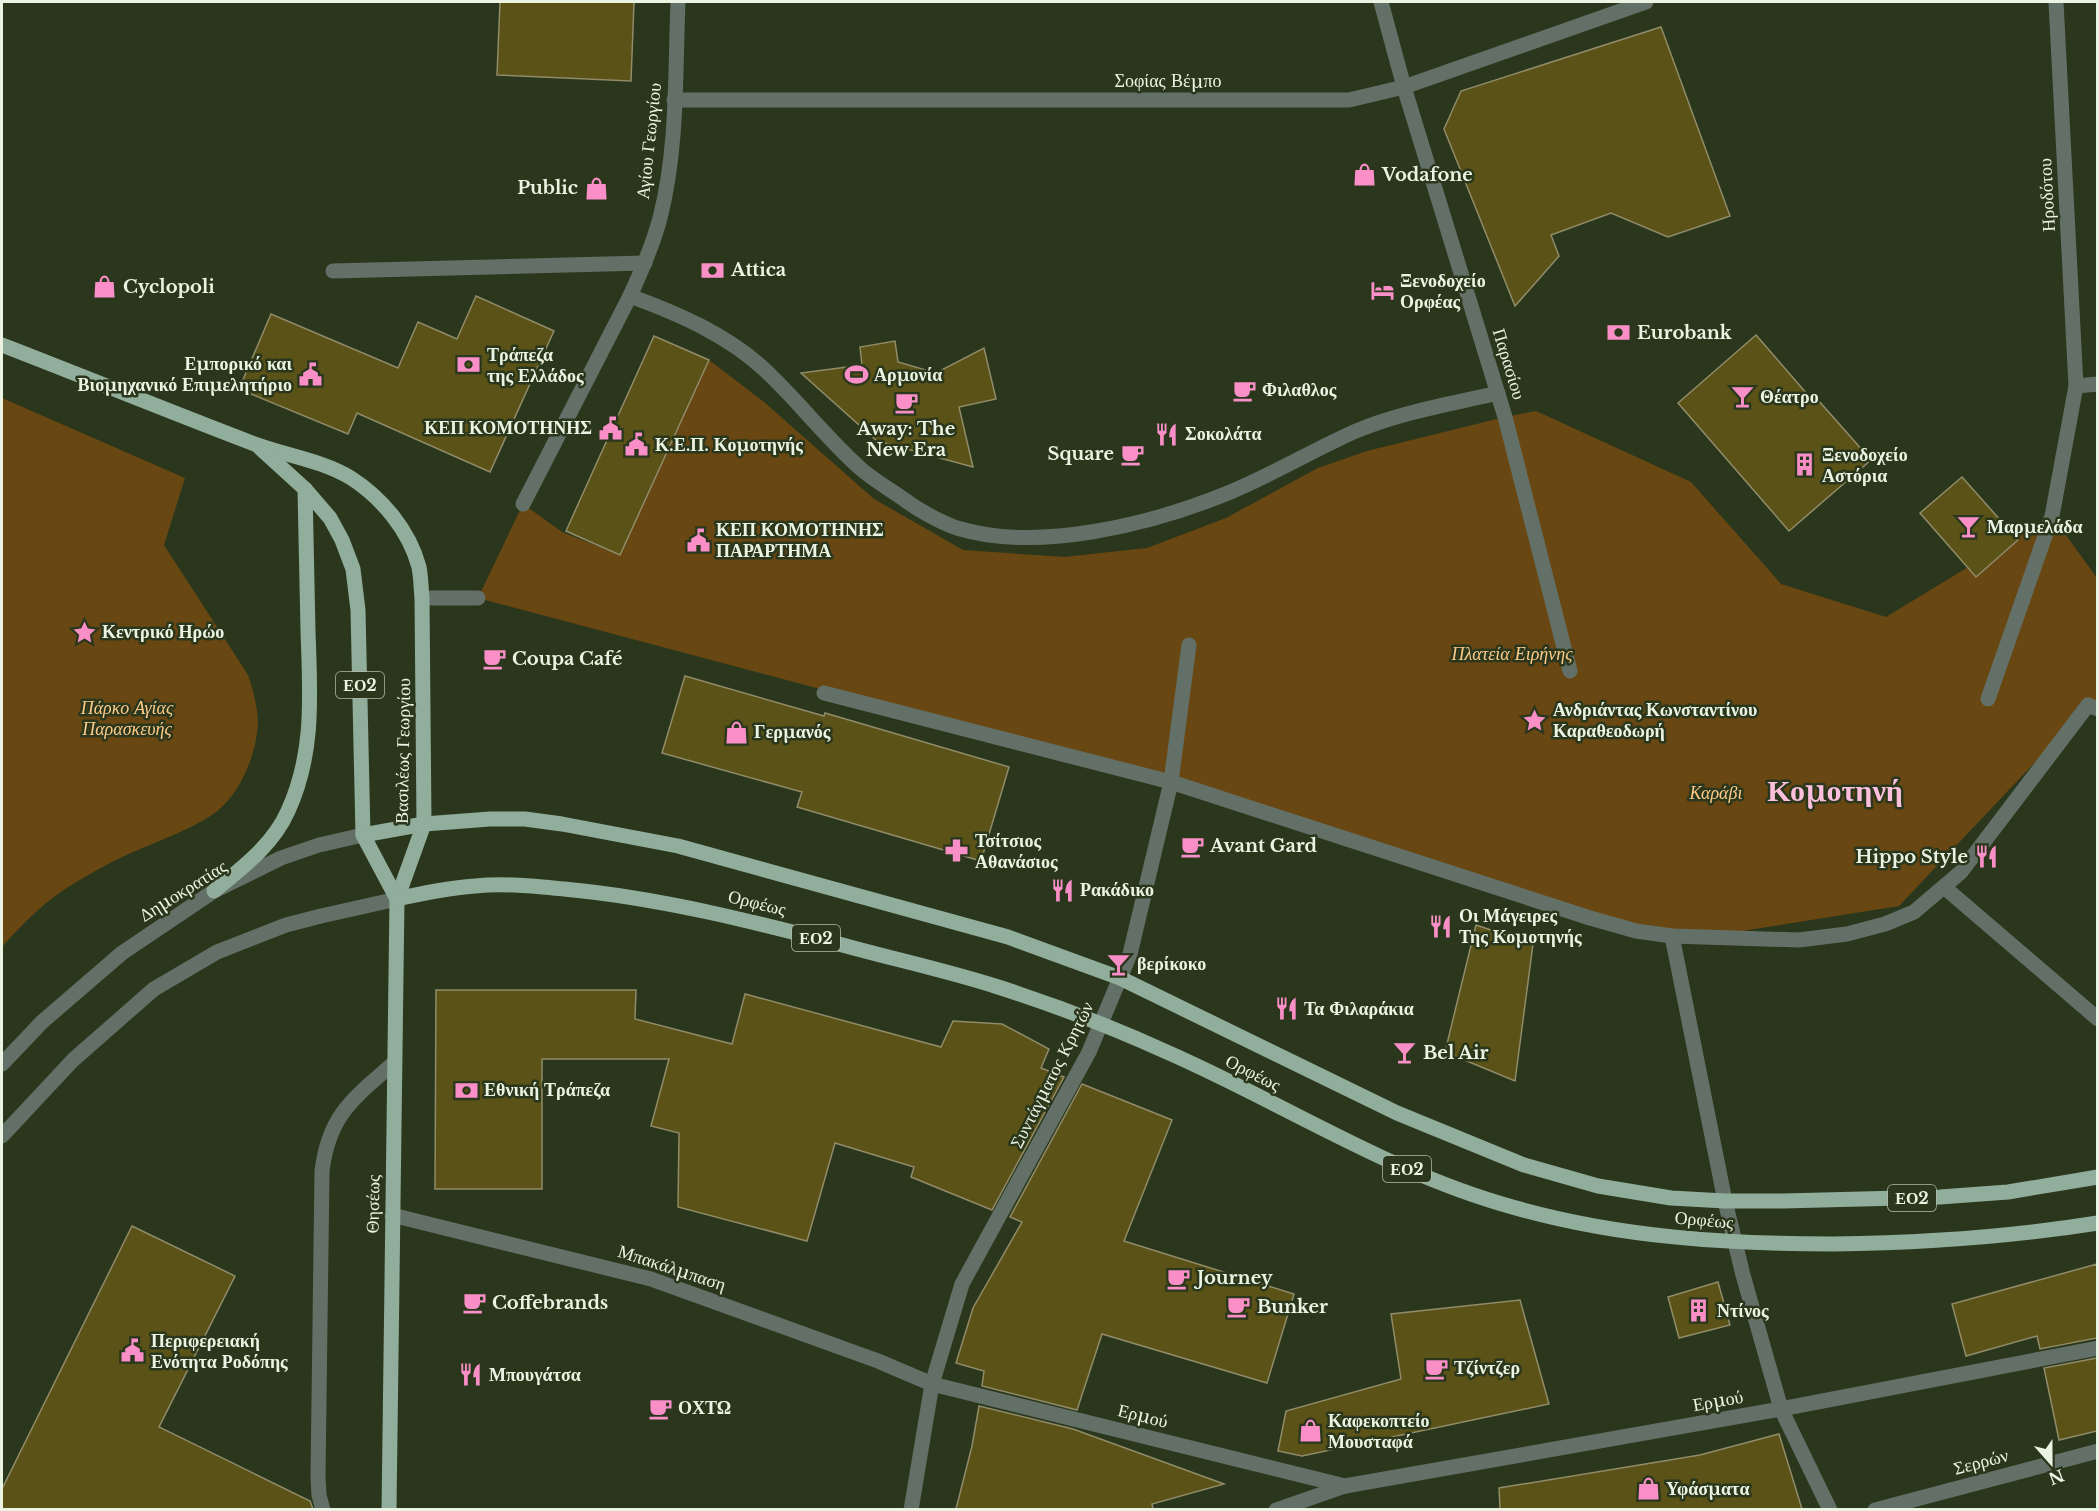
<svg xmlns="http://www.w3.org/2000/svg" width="2099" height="1511" font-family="'Libre Baskerville',serif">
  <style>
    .green { fill: #694713 }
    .building { fill: #5a5217; stroke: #908b69; stroke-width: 1.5 }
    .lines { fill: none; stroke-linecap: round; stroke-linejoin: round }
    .minor { stroke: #637067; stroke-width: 15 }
    .major { stroke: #91ad9b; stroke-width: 15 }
    .labels { text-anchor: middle; stroke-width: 5; stroke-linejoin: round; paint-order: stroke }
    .shield { fill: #2b371c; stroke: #b1bba7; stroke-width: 1.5 }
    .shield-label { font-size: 16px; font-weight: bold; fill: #ebf4e3 }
    .street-label { font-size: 18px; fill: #ebf4e3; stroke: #2b371c }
    .poi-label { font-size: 18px; font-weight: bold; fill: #ebf4e3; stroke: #2b371c; text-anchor: start }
    .park-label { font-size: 18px; font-style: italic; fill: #fdca88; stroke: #2b371c }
    .town-label { font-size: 30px; font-weight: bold; fill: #fdbfdc; stroke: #2b371c }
  </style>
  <rect width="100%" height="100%" fill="#2b371c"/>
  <!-- green -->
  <g class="green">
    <path d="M709,360l55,42 110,97 89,51 101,7 83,-9 79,-30 92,-50 49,-17 138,-34 31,-6 155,71 90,102 105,33 166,-101 45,62v135l-9,-7 -189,200 -220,35 -508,-159 -693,-184 45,-94 39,28 58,23z"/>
    <path d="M2,398l183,80 -21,67 84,130c6,18 12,39 9,58 -4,30 -20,65 -45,82 -23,15 -49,24 -74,35 -22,9 -45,22 -65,34 -28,17 -50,39 -71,63z"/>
  </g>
  <!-- building -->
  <g class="building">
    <path d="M500,2h134l-3,79 -134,-6z"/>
    <path d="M1661,27l69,189 -62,21 -57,-24 -60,22 8,21 -44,50 -71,-177 17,-38z"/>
    <path d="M476,296l78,35 -64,141 -133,-59 -9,21 -109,-45 32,-75 127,54 20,-46 39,17z"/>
    <path d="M1756,335l58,67 4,-2 53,60 -82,71 -111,-128z"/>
    <path d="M654,336l55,24 -89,195 -54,-24z"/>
    <path d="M895,341l3,21 38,11 48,-25 12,51 -37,8 14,60 -96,-26 -76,-68 61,-8 -2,-18z"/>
    <path d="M1962,477l56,63 -42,37 -56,-64z"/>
    <path d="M685,676l139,40 1,-3 184,54 -28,94 -184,-54 5,-15 -140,-39z"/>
    <path d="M1476,925l57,19 -18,137 -70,-29z"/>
    <path d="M436,990h200l-1,29 97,25 13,-50 196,53 12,-26 49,3 47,25 -8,19 23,9 -72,133 -81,-33 3,-10 -79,-24 -28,98 -129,-34 1,-74 -28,-7 18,-67h-127v130h-107z"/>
    <path d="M1082,1084l90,36 -48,121 170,53 -27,89 -165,-49 -25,76 -95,-24 2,-15 -28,-8 17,-55 49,-86 -12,-5z"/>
    <path d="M132,1226l103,50 -76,151 151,74 3,8h-311v-20z"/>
    <path d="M2097,1264v74l-57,11 -3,-13 -71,20 -14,-52z"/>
    <path d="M1718,1282l12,43 -51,13 -11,-41z"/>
    <path d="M1520,1300l29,104 -247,52 -24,-5 8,-40 115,-32 -10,-65z"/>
    <path d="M2097,1358v73l-38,9 -15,-72z"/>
    <path d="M979,1406l94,23 151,55 -72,20 1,5h-197l16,-63z"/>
    <path d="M1779,1434l23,75h-302l-1,-21 201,-33z"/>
  </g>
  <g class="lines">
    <!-- minor -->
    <g class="minor">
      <path d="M1381,2l23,85 101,330 65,254"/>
      <path d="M674,100h675l55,-13 242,-85"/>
      <path d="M333,271l312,-8"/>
      <path d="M630,296c49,18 98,39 136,75 33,31 61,68 95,98 14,12 30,21 44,31 13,10 37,23 52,28 81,25 195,-4 271,-35 44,-18 85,-43 128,-62 45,-19 95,-27 142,-38"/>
      <path d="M2076,386l22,-2"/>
      <path d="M523,504l107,-208c12,-26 23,-51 30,-78 18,-70 15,-145 18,-216"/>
      <path d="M422,598h56"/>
      <path d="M824,693l347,89 419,136 46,13 36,5 127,4 48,-6 38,-10 29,-12 47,-40 127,-167 10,4"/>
      <path d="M1988,699l64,-183 24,-130 -20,-384"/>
      <path d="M1944,887l154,132"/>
      <path d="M1672,936l53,265 18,74 38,134 49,101"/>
      <path d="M2,1064l40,-42 80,-69 92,-62 67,-33 38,-13 44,-10"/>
      <path d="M2,1136l71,-76 81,-71 63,-37 69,-27 35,-9 76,-17"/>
      <path d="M392,1215l259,64 227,82 54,23 413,102 436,-77 317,-61"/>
      <path d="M323,1510l-4,-15 -1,-18 4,-306c7,-57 32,-73 73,-109"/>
      <path d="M911,1510l21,-126 30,-100 127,-232 41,-98 41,-172 18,-137"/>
      <path d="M1276,1510l69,-24"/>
      <path d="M1875,1510l223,-59"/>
    </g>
    <!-- major -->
    <g class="major">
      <path d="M2,345c83,32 166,66 250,98 31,12 70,17 99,35 31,20 58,52 68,89 2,10 2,21 3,31l2,226 -27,75 -8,611"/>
      <path d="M260,448l45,41 25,29 12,22 11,29 5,41 5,225 34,64"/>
      <path d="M363,835l61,-11 66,-5h35l37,5 116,22 330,91 112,41 277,135 127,52 74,21 73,12 54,3h58l157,-4 68,-5 90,-15"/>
      <path d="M214,891c28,-23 59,-46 74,-80 27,-59 22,-117 20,-180 -1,-47 -2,-95 -3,-142"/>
      <path d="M397,899c26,-6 52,-11 78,-13 30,-3 59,0 89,3 97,9 191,33 286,58 48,13 98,24 145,39 60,19 117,41 174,67 116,51 224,122 347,155 103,29 210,36 317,36 88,-1 177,-7 265,-21"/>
    </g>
  </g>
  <!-- icons -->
  <defs>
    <symbol id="shop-bare" viewBox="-9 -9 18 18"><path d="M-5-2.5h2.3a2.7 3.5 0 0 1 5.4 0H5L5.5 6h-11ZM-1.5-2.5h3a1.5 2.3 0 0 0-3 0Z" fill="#fa8fc7" stroke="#2b371c" stroke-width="2.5" paint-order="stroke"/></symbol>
    <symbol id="bank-bare" viewBox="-9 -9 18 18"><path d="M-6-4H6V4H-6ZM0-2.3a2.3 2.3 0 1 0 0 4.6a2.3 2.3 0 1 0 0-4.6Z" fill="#fa8fc7" stroke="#2b371c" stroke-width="2.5" paint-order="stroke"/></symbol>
    <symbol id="hotel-bare" viewBox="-9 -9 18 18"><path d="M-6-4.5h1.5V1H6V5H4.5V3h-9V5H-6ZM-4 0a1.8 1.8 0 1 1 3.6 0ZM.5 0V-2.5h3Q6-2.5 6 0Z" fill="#fa8fc7" stroke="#2b371c" stroke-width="2.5" paint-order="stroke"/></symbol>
    <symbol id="civic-bare" viewBox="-9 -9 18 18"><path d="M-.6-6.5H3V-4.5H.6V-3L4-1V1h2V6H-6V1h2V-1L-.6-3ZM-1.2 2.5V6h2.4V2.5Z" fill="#fa8fc7" stroke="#2b371c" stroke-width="2.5" paint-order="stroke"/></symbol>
    <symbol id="stadium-bare" viewBox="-9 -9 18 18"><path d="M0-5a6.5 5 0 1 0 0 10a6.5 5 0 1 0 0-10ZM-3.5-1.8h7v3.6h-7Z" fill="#fa8fc7" stroke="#2b371c" stroke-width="2.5" paint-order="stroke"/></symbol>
    <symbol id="cafe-bare" viewBox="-9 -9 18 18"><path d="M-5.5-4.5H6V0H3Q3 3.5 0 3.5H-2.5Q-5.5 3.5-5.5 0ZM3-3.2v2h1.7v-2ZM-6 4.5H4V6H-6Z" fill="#fa8fc7" stroke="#2b371c" stroke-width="2.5" paint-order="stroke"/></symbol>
    <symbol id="bar-bare" viewBox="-9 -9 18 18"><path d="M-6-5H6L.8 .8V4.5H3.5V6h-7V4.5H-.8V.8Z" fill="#fa8fc7" stroke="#2b371c" stroke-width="2.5" paint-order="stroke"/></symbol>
    <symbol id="restaurant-bare" viewBox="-9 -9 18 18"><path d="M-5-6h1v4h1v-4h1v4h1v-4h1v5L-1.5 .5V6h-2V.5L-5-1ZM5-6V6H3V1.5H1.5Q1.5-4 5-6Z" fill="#fa8fc7" stroke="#2b371c" stroke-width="2.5" paint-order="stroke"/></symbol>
    <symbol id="building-bare" viewBox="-9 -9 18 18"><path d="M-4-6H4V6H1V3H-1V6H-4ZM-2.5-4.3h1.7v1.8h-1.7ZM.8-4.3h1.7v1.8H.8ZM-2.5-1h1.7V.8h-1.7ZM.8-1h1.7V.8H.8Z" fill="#fa8fc7" stroke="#2b371c" stroke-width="2.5" paint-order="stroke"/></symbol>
    <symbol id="sight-bare" viewBox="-9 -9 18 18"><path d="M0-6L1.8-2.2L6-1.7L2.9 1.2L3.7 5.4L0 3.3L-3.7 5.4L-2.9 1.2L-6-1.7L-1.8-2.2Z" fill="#fa8fc7" stroke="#2b371c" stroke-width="2.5" paint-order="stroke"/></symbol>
    <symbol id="pharmacy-bare" viewBox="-9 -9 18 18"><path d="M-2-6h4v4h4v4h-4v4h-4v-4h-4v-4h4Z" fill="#fa8fc7" stroke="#2b371c" stroke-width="2.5" paint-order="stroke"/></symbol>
  </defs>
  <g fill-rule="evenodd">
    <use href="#shop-bare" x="1348" y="158" width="33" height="33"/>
    <use href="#shop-bare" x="580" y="172" width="33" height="33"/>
    <use href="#bank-bare" x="696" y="254" width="33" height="33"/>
    <use href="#shop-bare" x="88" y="270" width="33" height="33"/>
    <use href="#hotel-bare" x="1366" y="274" width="33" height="33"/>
    <use href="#bank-bare" x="1602" y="316" width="33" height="33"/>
    <use href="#bank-bare" x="452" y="348" width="33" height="33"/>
    <use href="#civic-bare" x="294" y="358" width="33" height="33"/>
    <use href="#stadium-bare" x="840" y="358" width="33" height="33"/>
    <use href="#cafe-bare" x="1228" y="374" width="33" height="33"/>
    <use href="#bar-bare" x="1726" y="380" width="33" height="33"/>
    <use href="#cafe-bare" x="890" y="386" width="33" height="33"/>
    <use href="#civic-bare" x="594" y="412" width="33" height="33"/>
    <use href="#restaurant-bare" x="1150" y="418" width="33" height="33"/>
    <use href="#civic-bare" x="620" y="428" width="33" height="33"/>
    <use href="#cafe-bare" x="1116" y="438" width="33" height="33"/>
    <use href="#building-bare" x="1788" y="448" width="33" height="33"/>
    <use href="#bar-bare" x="1952" y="510" width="33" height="33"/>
    <use href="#civic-bare" x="682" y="524" width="33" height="33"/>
    <use href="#sight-bare" x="68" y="616" width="33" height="33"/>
    <use href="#cafe-bare" x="478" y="642" width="33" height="33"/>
    <use href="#sight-bare" x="1518" y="704" width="33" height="33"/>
    <use href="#shop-bare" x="720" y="716" width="33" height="33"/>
    <use href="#cafe-bare" x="1176" y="830" width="33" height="33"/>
    <use href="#pharmacy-bare" x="940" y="834" width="33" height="33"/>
    <use href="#restaurant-bare" x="1970" y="840" width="33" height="33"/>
    <use href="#restaurant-bare" x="1046" y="874" width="33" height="33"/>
    <use href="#restaurant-bare" x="1424" y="910" width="33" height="33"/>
    <use href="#bar-bare" x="1102" y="948" width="33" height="33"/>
    <use href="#restaurant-bare" x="1270" y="992" width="33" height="33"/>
    <use href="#bar-bare" x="1388" y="1036" width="33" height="33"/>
    <use href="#bank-bare" x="450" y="1074" width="33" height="33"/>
    <use href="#cafe-bare" x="1162" y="1262" width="33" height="33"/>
    <use href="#cafe-bare" x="458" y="1286" width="33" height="33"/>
    <use href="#cafe-bare" x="1222" y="1290" width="33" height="33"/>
    <use href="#building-bare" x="1682" y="1294" width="33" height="33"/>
    <use href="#civic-bare" x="116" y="1334" width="33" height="33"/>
    <use href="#cafe-bare" x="1420" y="1352" width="33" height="33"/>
    <use href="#restaurant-bare" x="454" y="1358" width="33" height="33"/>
    <use href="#cafe-bare" x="644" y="1392" width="33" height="33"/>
    <use href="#shop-bare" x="1294" y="1414" width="33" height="33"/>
    <use href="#shop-bare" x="1632" y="1472" width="33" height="33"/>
  </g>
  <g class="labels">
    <!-- shield labels -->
    <g class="shield">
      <rect x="336" y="672" width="48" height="26" rx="4.5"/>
      <rect x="792" y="925" width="48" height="26" rx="4.5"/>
      <rect x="1383" y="1156" width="48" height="26" rx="4.5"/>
      <rect x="1888" y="1185" width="48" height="26" rx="4.5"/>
    </g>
    <g class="shield-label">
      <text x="360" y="691">ΕΟ2</text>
      <text x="816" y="944">ΕΟ2</text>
      <text x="1407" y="1175">ΕΟ2</text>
      <text x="1912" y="1204">ΕΟ2</text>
    </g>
    <!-- street labels -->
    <g class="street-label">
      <text x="1168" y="87">Σοφίας Βέμπο</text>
      <text transform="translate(649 141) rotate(-84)" y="6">Αγίου Γεωργίου</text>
      <text transform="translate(2047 195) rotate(-93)" y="6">Ηροδότου</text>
      <text transform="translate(1509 364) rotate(73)" y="6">Παρασίου</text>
      <text transform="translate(403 751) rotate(-89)" y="6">Βασιλέως Γεωργίου</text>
      <text transform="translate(183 891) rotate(-32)" y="6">Δημοκρατίας</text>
      <text transform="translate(757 903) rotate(14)" y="6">Ορφέως</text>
      <text transform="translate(1253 1073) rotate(27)" y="6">Ορφέως</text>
      <text transform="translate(1052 1075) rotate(-63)" y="6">Συντάγματος Κρητών</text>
      <text transform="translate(373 1204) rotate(-89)" y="6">Θησέως</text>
      <text transform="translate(1704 1220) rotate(5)" y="6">Ορφέως</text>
      <text transform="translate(672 1268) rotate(18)" y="6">Μπακάλμπαση</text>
      <text transform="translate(1718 1401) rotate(-10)" y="6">Ερμού</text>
      <text transform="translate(1143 1416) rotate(14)" y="6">Ερμού</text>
      <text transform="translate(1981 1462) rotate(-15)" y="6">Σερρών</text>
    </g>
    <!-- poi labels -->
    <g class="poi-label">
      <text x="1382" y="181">Vodafone</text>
      <text x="578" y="194" text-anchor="end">Public</text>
      <text x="731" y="276">Attica</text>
      <text x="1400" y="287">Ξενοδοχείο<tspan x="1400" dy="21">Ορφέας</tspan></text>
      <text x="123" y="293">Cyclopoli</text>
      <text x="1637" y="339">Eurobank</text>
      <text x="487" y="361">Τράπεζα<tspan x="487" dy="21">της Ελλάδος</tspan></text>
      <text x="292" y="370" text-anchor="end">Εμπορικό και<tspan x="292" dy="21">Βιομηχανικό Επιμελητήριο</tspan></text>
      <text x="874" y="381">Αρμονία</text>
      <text x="1262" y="396">Φιλαθλος</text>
      <text x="1760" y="403">Θέατρο</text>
      <text x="592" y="434" text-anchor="end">ΚΕΠ ΚΟΜΟΤΗΝΗΣ</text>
      <text x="906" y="435" text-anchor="middle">Away: The<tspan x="906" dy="21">New Era</tspan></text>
      <text x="1185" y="440">Σοκολάτα</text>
      <text x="655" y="451">Κ.Ε.Π. Κομοτηνής</text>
      <text x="1114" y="460" text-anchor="end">Square</text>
      <text x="1822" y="461">Ξενοδοχείο<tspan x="1822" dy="21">Αστόρια</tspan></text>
      <text x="1987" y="533">Μαρμελάδα</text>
      <text x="716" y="536">ΚΕΠ ΚΟΜΟΤΗΝΗΣ<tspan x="716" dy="21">ΠΑΡΑΡΤΗΜΑ</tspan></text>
      <text x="102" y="638">Κεντρικό Ηρώο</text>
      <text x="512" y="665">Coupa Café</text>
      <text x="1553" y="716">Ανδριάντας Κωνσταντίνου<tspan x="1553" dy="21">Καραθεοδωρή</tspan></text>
      <text x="754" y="738">Γερμανός</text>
      <text x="975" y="847">Τσίτσιος<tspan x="975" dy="21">Αθανάσιος</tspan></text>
      <text x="1210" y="852">Avant Gard</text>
      <text x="1968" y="863" text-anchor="end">Hippo Style</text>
      <text x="1080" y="896">Ρακάδικο</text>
      <text x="1459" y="922">Οι Μάγειρες<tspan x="1459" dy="21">Της Κομοτηνής</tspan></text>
      <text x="1137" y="970">βερίκοκο</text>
      <text x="1304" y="1015">Τα Φιλαράκια</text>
      <text x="1423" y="1059">Bel Air</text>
      <text x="484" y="1096">Εθνική Τράπεζα</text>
      <text x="1197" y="1284">Journey</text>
      <text x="492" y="1309">Coffebrands</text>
      <text x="1257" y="1313">Bunker</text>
      <text x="1717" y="1317">Ντίνος</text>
      <text x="151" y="1347">Περιφερειακή<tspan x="151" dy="21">Ενότητα Ροδόπης</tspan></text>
      <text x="1454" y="1374">Τζίντζερ</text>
      <text x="489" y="1381">Μπουγάτσα</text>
      <text x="678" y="1414">ΟΧΤΩ</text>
      <text x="1328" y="1427">Καφεκοπτείο<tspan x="1328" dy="21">Μουσταφά</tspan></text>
      <text x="1666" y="1495">Υφάσματα</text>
    </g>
    <!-- park labels -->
    <g class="park-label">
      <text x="1512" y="660">Πλατεία Ειρήνης</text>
      <text x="127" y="714">Πάρκο Αγίας<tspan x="127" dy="21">Παρασκευής</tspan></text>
      <text x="1716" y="799">Καράβι</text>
    </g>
    <!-- town labels -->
    <g class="town-label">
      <text x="1835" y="801">Κομοτηνή</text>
    </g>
  </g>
  <!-- border -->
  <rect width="2099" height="1511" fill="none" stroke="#ebf4e3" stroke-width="6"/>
  <!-- north arrow -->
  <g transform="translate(2051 1463) rotate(159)" stroke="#2b371c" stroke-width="4.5" paint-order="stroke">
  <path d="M0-4.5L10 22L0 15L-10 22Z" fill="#ebf4e3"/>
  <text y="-9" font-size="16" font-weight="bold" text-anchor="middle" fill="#ebf4e3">N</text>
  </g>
</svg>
